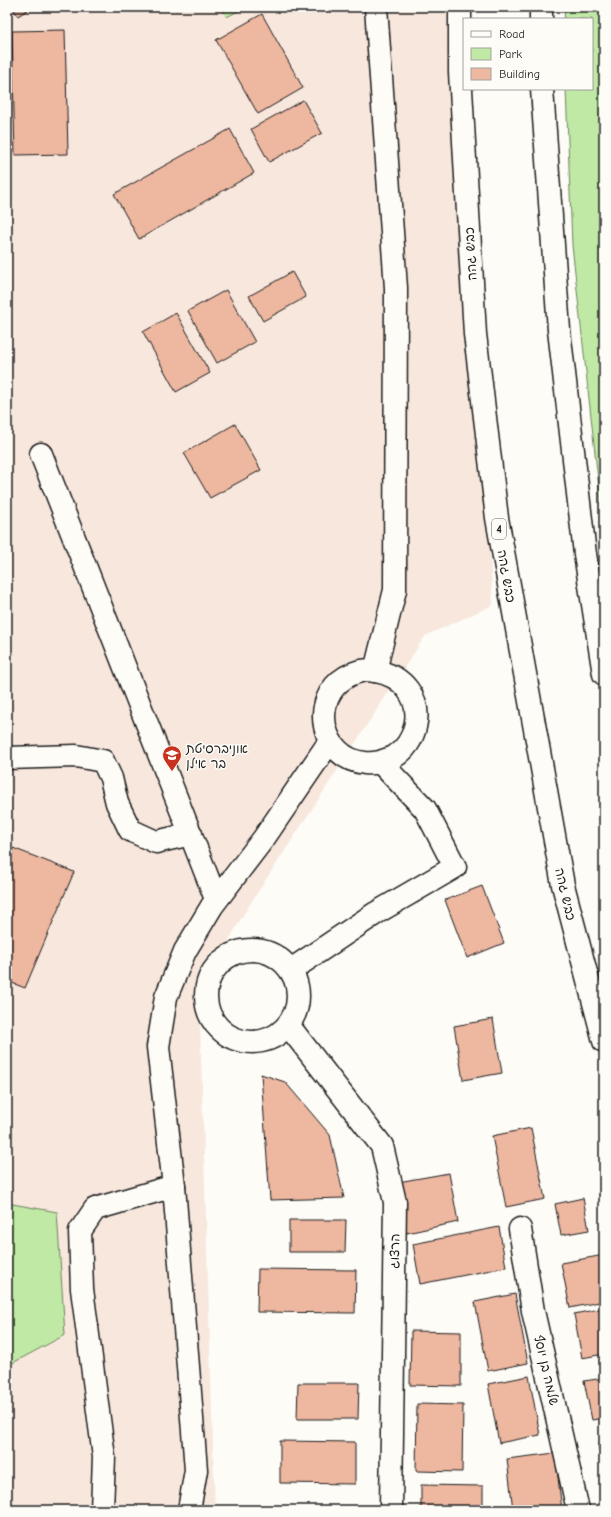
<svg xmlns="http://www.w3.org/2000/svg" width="611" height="1517" font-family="'Comic Neue','Playpen Sans Hebrew',sans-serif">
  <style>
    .built { fill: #f8e7dd }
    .green { fill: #c0e9a5; stroke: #6e8260 }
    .building { fill: #edb7a0; stroke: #1c1c1c }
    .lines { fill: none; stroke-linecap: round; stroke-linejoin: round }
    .minor-casing { stroke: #1c1c1c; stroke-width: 25 }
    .trunk-casing { stroke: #1c1c1c; stroke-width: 25 }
    .minor { stroke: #fdfcf7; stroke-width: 22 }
    .trunk { stroke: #fdfcf7; stroke-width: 22 }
    .labels { text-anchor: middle; stroke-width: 3; stroke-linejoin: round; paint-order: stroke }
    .shield { fill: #fdfcf7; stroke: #605f5e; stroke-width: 1 }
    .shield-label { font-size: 12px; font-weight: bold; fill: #1c1c1c }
    .street-label { font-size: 13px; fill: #1c1c1c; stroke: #fdfcf7 }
    .poi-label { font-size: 13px; fill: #1c1c1c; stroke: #fdfcf7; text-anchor: start }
  </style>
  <rect width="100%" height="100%" fill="#fdfcf7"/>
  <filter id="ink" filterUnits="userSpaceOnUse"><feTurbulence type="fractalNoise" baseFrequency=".025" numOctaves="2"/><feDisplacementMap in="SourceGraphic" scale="8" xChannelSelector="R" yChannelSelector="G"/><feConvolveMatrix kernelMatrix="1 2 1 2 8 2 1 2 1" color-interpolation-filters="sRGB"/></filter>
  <g filter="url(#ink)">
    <!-- built -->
    <path class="built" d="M7,7h451l35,598 -68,31 -177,271 -49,84 16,519h-208z"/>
    <!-- green -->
    <g class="green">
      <path d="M221,7h24l-18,10z"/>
      <path d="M565,7h39v527l-32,-289 -6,-156h26v-70h-28z"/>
      <path d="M7,1203l50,9 8,123 -58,31z"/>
    </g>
    <!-- building -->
    <g class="building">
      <path d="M12,7h20l-14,9z"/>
      <path d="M262,14l41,74 -45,26 -42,-74z"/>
      <path d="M65,30l3,124 -53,1 -3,-124z"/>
      <path d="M303,100l19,33 -53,29 -18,-33z"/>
      <path d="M230,129l24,44 -115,66 -25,-45z"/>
      <path d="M292,272l14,25 -43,24 -14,-25z"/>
      <path d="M226,290l29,52 -38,21 -29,-52z"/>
      <path d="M176,313l34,60 -34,19 -33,-60z"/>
      <path d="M235,424l26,46 -51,28 -26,-45z"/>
      <path d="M13,848l61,24 -49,116 -18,-7v-117z"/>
      <path d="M482,886l22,57 -37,15 -22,-58z"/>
      <path d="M493,1019l9,54 -39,7 -9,-54z"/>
      <path d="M261,1074l24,8 45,53 14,63 -74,2z"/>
      <path d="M531,1128l14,71 -39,8 -14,-71z"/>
      <path d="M449,1173l9,49 -51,11 -9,-51z"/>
      <path d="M583,1198l6,32 -28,5 -6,-31z"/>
      <path d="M289,1220h57l-1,32h-56z"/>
      <path d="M499,1227l7,40 -86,17 -7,-40z"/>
      <path d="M604,1255v46l-34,7 -9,-45z"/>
      <path d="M258,1269l98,1 -1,43 -98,-1z"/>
      <path d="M515,1294l13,69 -40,8 -13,-69z"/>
      <path d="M604,1308v46l-22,4 -8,-44z"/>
      <path d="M411,1331l50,1v54l-51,-1z"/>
      <path d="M529,1376l11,59 -41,8 -11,-59z"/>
      <path d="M604,1378v40l-12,2 -8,-39z"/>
      <path d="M298,1383h61l-1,36h-61z"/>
      <path d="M417,1404l46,1 -1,67 -46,-1z"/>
      <path d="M280,1441l75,1v42l-75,-1z"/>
      <path d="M604,1444v29l-6,-28z"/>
      <path d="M555,1453l7,57h-49l-6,-51z"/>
      <path d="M421,1485l62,1v24h-62z"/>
    </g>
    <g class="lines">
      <defs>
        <g id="minor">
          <path d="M41,454l175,445"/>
          <path d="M375,671l20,-81 1,-302 -20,-281"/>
          <path d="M7,758l69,-2 27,5 8,17 6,25 13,27 26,12 35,-8"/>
          <circle cx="252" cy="996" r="46"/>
          <path d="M291,970l85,-57 79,-46 -30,-58 -45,-47c-5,1 -10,2 -15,1 -44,-4 -56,-64 -19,-86 9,-5 19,-8 29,-6 13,2 25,8 33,19 16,21 8,53 -14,67 -4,2 -10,3 -14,5"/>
          <path d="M288,1025l94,121 13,56 -4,308"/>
          <path d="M520,1229l13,82 45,199"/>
          <path d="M102,1510l2,-53 -22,-168 -2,-58 15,-22 79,-23"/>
          <path d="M189,1510l7,-40 -22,-284 -16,-139 8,-50 19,-46 27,-45 52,-68 66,-97"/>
        </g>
        <g id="trunk">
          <path d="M460,7v65l15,262 22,184 66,367 41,156"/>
          <path d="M541,7v12"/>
          <path d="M542,89l17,241 26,224 19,120"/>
        </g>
      </defs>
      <!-- minor casing -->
      <use href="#minor" class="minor-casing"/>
      <!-- trunk casing -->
      <use href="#trunk" class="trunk-casing"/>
      <!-- minor -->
      <use href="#minor" class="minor"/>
      <!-- trunk -->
      <use href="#trunk" class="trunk"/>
    </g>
  </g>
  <!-- icons -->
  <defs>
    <symbol id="university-pin" viewBox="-11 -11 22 30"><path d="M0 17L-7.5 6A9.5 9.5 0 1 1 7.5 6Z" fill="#c8321e" stroke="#fdfcf7"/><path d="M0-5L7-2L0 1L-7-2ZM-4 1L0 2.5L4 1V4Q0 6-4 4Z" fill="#fff"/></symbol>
  </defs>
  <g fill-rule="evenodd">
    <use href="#university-pin" x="161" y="744" width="22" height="30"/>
  </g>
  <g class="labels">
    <!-- shield labels -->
    <rect class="shield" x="492" y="519" width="14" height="20" rx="3"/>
    <g class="shield-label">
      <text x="499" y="533">4</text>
    </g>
    <!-- street labels -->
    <g class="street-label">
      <text transform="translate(470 254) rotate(-93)" y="5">כביש גהה</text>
      <text transform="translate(507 576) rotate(80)" y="5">כביש גהה</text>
      <text transform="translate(566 894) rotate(77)" y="5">כביש גהה</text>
      <text transform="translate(394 1251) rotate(-89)" y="5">הרצוג</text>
      <text transform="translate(547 1370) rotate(77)" y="5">שלמה בן יוסף</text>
    </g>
    <!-- poi labels -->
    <g class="poi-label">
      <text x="186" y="753">אוניברסיטת<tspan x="186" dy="15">בר אילן</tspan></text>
    </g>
  </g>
  <!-- margin -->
  <rect width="611" height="1517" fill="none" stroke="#fdfcf7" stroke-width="24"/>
  <rect x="12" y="12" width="587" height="1493" fill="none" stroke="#1c1c1c" stroke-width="1.5" filter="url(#ink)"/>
  <!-- legend -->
  <rect x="463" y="18" width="130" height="72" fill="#fdfcf7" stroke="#a3a29f"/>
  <rect x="471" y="31" width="20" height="6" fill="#fdfcf7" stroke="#a3a29f"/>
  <text x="499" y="38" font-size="12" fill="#1c1c1c">Road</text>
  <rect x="471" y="48" width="20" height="12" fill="#c0e9a5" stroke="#a3a29f"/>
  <text x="499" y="58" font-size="12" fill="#1c1c1c">Park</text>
  <rect x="471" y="68" width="20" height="12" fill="#edb7a0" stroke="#a3a29f"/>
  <text x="499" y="78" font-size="12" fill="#1c1c1c">Building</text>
</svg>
